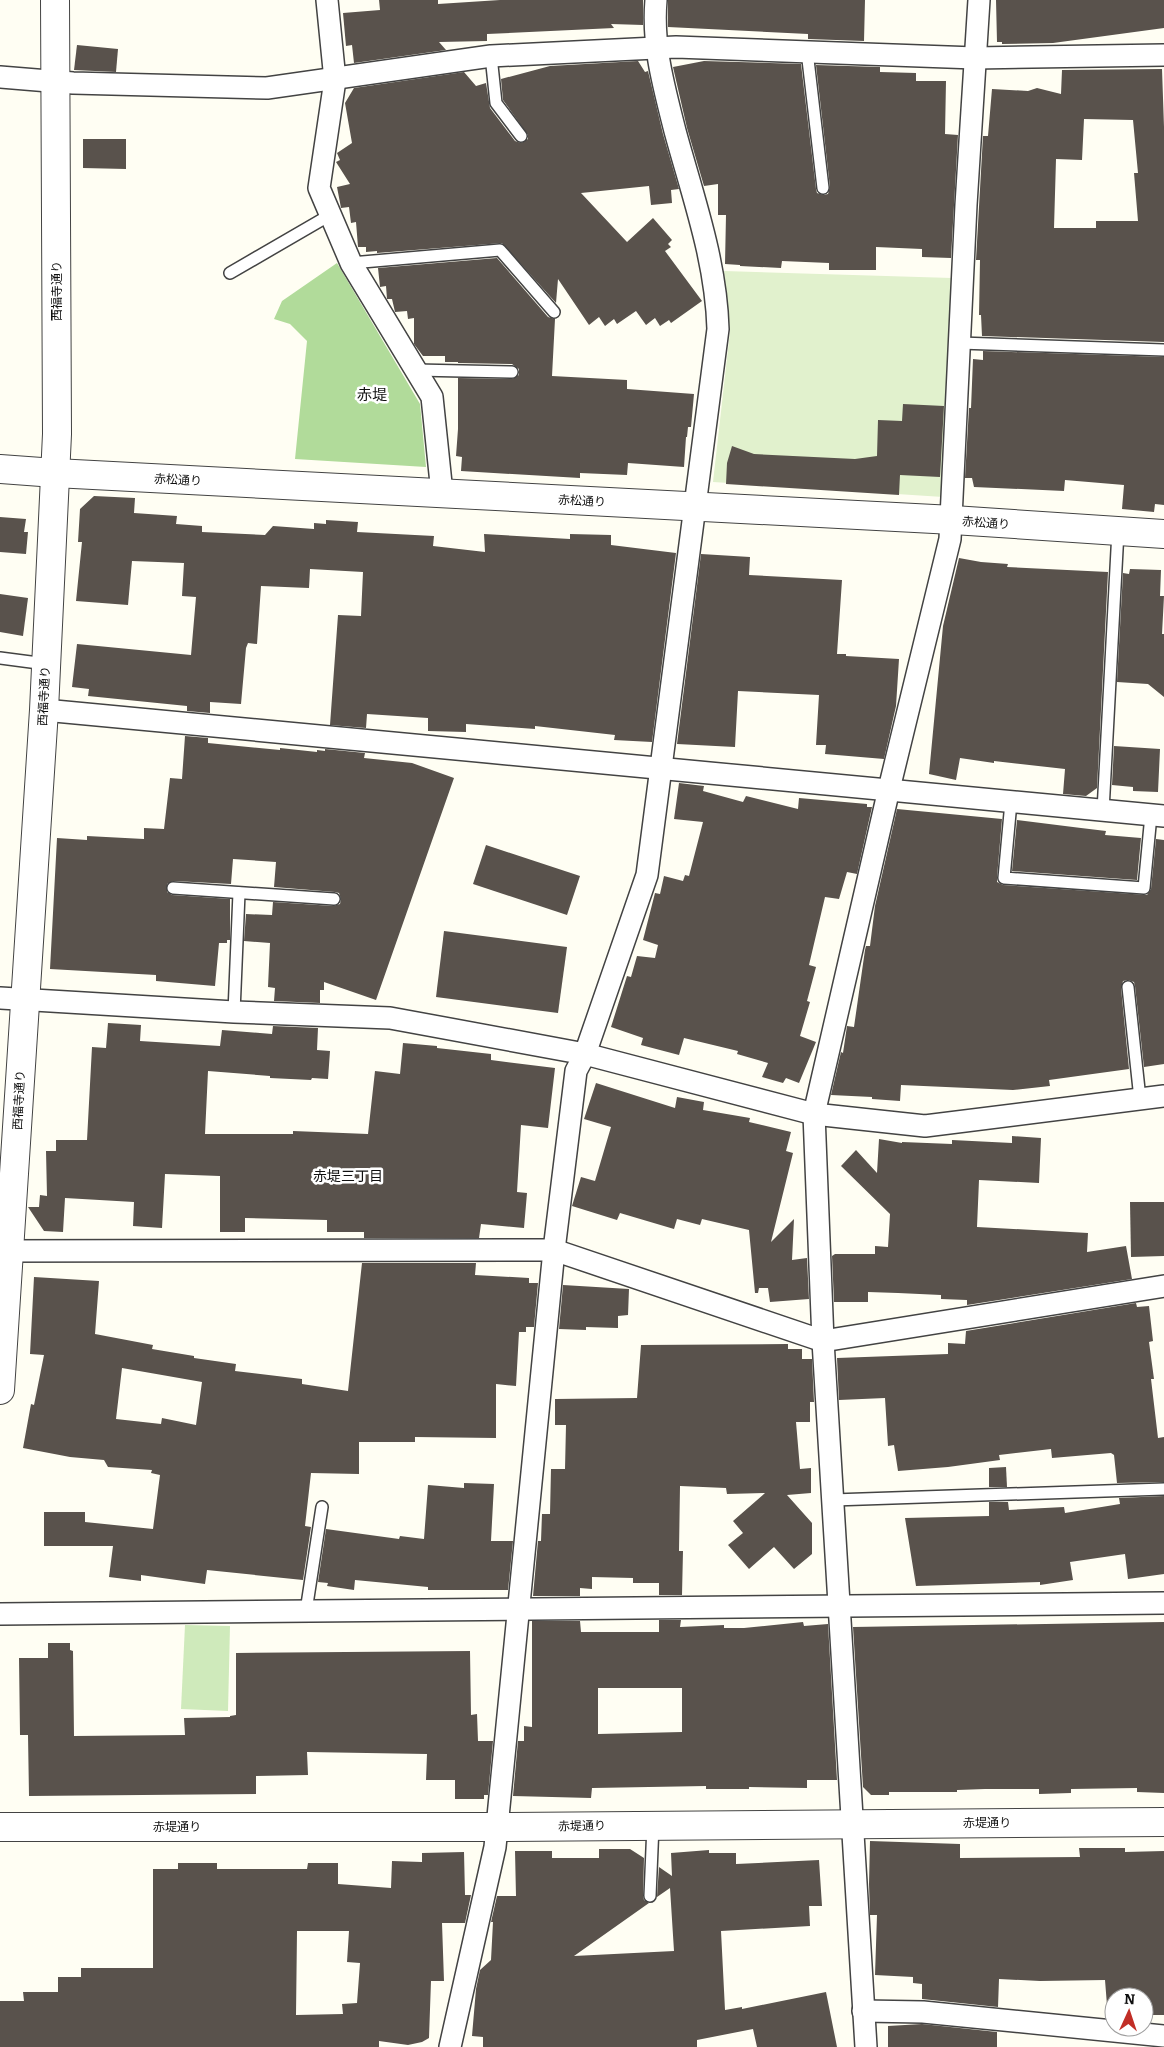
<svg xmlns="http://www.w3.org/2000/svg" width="1164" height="2047" font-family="Bitter,'Noto Sans JP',serif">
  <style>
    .green { fill: #cfeabb }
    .forest { fill: #b1db9a }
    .pitch { fill: #e1f1cd }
    .building { fill: #59524c; fill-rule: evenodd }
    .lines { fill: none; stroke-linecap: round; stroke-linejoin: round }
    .service-casing { stroke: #434343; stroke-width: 14 }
    .minor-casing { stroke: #434343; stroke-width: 24 }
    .tertiary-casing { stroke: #434343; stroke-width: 30 }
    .service { stroke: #fff; stroke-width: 11 }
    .minor { stroke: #fff; stroke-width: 21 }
    .tertiary { stroke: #fff; stroke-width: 28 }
    .labels { text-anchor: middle; stroke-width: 5; stroke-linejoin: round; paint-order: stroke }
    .street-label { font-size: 12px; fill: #101010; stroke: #fff }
    .neighbourhood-label { font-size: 14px; fill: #101010; stroke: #fff }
    .quarter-label { font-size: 15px; fill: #101010; stroke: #fff }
  </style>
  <rect width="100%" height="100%" fill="#fffef3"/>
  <!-- green -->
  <path class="green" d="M185,1625l45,1 -2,85 -47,-2z"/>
  <!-- forest -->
  <path class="forest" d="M337,263l83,141 6,63 -131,-8 12,-118 -17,-17 -16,-5 8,-18z"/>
  <!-- pitch -->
  <path class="pitch" d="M724,271l228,7 -9,219 -230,-15 17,-150z"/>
  <!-- building -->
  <g class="building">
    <path d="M379,0h59v4l62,-4h143v25l-32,-1 3,4 -127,6v7l-48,1 7,8 -92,13 -2,-18 -6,1 -3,-33 37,-3z"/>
    <path d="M668,0h197l-1,41 -56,-2v-5l-140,-7z"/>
    <path d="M996,0h168v28l-111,15 -51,1v-2h-5z"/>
    <path d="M77,45l41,4 -2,23 -42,-2z"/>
    <path d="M638,61l7,11 3,-1 15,63 16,55 -8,1 1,13 -21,2 -2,-19 -68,7 46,49 26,-24 19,22 -4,4 3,3 -6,4 37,50 -31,22 -2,-3 -9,6 -5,-8 -9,7 -10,-14 -19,13 -3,-5 -9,7 -6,-9 -10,8 -31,-46 -2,24 -54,-60 -125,10v-2l-11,1v-5h-8l-2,-25 -5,1 -2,-16 -8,1 -4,-21 13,-3 -14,-22 4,-2 -3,-7 15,-10 -7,-40 9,-15 110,-16 12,14 10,-3 4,25 25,33 6,2 7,-4v-4l-25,-35 -2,-21 49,-13z"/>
    <path d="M704,61l97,3 15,125 1,4 6,2 5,-1 2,-7 -14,-122 64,2v5l36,1v8h30l-1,53 13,1 -7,123 -29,-1v-8l-46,-2v23h-47v-7l-47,-2 -1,7 -41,-2v-1l-15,-1 1,-49h-8v-31l-14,2 -17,-58 -14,-61z"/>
    <path d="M1162,69l2,58v215l-182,-6 -1,-21h-2l1,-55h-4l7,-124h5l4,-47 36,2 9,-3 24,6 1,-24zM1084,119l49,1 5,53h-4l4,48h-42v7h-42l2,-69 26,1z"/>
    <path d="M83,139h43v30l-43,-1z"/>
    <path d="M497,258l51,59 7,2 -3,57 75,4v9l67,5 -3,33h-3l-1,10h-1l-2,30 -56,-4 -1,12 -47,-2v5l-119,-7 1,-14 -6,-1 2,-27v-51l54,1 7,-4v-6l-7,-5 -54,-1v-1h-13v-6h-22l-9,-12v-26l-6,1 -1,-8 -12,1 -3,-13h-5l-1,-13 -6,1 -2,-19z"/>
    <path d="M983,351l181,6v148l-9,-1 -1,8 -32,-3 2,-24 -59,-5 -1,11 -90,-4 -2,-9h-7l4,-70h2l2,-49 10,1z"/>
    <path d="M903,404l41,2 -4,71 -40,-2 -1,20 -173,-11 1,-21 5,-17 22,8 101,5 22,-3 1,-36 24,1z"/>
    <path d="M94,496l41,2 -1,15 43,3 -1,8 26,2v6l63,3 8,-9 41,3v-6l12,1v-4l32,2 -1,10 77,4 -1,10 52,6 -1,-18 86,5v-5l41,1v10l65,8 -24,189 -38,-2 1,-5 -80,-9v3l-69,-5v8l-38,-1v-13l-61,-4 -1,14 -36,-3 8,-110 23,1 2,-44 -53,-3 -1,19 -48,-2 -4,58 -9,-1 -2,5 -5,56 -31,-2v11l-23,-2v-5l-99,-10 1,-7 -17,-2 5,-43 114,11 5,-58 -14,-1 2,-33 -52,-2 -4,44 -52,-4 6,-59h-4l2,-33z"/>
    <path d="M0,517l26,2 -2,13h4l-2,22 -26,-2z"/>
    <path d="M701,554l49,3 -1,18 93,5 -5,74h9v2l53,3 -3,47 -12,53 -59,-5 1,-9h-10l3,-50 -81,-4 -3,56 -58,-3z"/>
    <path d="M959,558l22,4 27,2 -1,3 101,5 -11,216 -11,8 -23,-2 2,-25 -71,-8v2l-34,-5 -4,22 -27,-6 14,-148z"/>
    <path d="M1130,569l31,1 -1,26h4l-2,38h2v63l-16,-13 -31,-2 6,-109 6,1z"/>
    <path d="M0,594l28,4 -5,38 -23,-4z"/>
    <path d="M185,736l23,2v5l72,7v-2l37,4v-2l8,1v-2l40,4 -1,5 48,5 42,15 -78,222 -52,-18v8h-4v13l-46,-2 1,-13 -7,-1 2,-44 -26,-2 2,-27 26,1 1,-13 60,4 7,-2 1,-5 -2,-6 -4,-1 -61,-5 2,-25 -43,-3 -2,25 -57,-3 -7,3v8l5,3 58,4v41h-3v3h-8l-4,43 -59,-5v-6l-106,-6 7,-131 30,2v-4l57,3v-11l20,1 6,-51 12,1z"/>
    <path d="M1114,746l46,3 -2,43 -25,-1v-4l-21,-2z"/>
    <path d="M679,783l25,3 -1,5 40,11 3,-6 52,13 1,-11 68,6v3h5l-15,67 -10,-2 -8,27 -14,-2 -16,68 7,2 -9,34 3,1 -10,34 16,6 -17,41 -13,-5 -3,5 -21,-6 6,-14 -31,-9 1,-3 -54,-13 -5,17 -38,-10 2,-7 -32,-11 16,-51 4,1 6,-21 18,2 3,-13 -15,-5 12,-47 5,1 4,-18 19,5 2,-6 4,1 14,-54 -29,-3z"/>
    <path d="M897,809l105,10 -5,58v5l6,3 144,10 4,-6 5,-50 8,1v224l-20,3 -9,-81 -1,-4 -6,-2 -5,1 -2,7 8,81 -80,11 1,6 -37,4 -112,-5 -1,16 -28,-2v-2l-41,-2 10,-43 2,1 4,-27 7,1 11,-77 1,-4h4l5,-40z"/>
    <path d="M1017,820l64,8 25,3 -1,4 36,3 -4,42 -125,-9z"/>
    <path d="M486,845l94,31 -13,39 -94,-31z"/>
    <path d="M444,931l123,16 -9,66 -122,-16z"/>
    <path d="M108,1023l33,2 -1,16 80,5 2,-16 50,4 1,-8 45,2 -1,22 13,1 -2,28 -16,-1 -1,2 -41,-2v-2l-62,-5 -3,63h88v-3l75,3 7,-63 25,3 3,-31 34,3v2l54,6v6l64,8 -7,60 -27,-3 -4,67 10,1 -3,35 -43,-4 -2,14h-115v-6h-37v-12l-82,-2v14h-25v-56l-55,-2 -3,54 -29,-2 1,-24 -69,-4 -2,34 -19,-1 -16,-24h11l1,-12 7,1 -1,-45h10v-11h31l5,-93 14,1z"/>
    <path d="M596,1083l79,25 2,-11 27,5 -1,8 47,8 -1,4 42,10 -5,19 7,2 -22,89 23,-23 -2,41 15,-2 2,41 -39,3 -2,-14h-9l-1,5h-3l-6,-63 -47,-11 -2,6 -23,-6 -3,10 -54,-16 -3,7 -45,-14 9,-29 14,4 16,-54 -27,-8z"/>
    <path d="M1012,1136l29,2 -2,45 -60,-3 -2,47 111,6 -1,19 39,-6 6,33 -165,26v-5l-26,-1v-4l-43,-2 -30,-1v10h-34l-2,-46 3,-2h40v-8l13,1 2,-33 -49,-48 15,-16 21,23 2,-34 23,4v-1l50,2v-4l60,3z"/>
    <path d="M1130,1202h34v54l-33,1z"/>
    <path d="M362,1263h114l-1,12 54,3v5h9l-4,44h-8v5h-7l-3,54 -20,-2v54l-81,-1v5h-56v32l-48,-1 -6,53 6,1 -8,53 -96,-10 -2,14 -64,-9v6l-32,-4 4,-31h-69v-34h41v10l68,7 7,-54 -9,-2 1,-3 -44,-3 -4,-7 -34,-3 -47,-9 8,-44 3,1 10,-50 -14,-1 4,-77 65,4 -4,53 58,11 -1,4 42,7v2l42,6 -1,7 67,8v5l46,7zM122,1368l80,14 -6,43 -34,-7 -1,6 -45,-5z"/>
    <path d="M563,1285l66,4 -1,26 -10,1v12l-32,-1v3l-27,-1z"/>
    <path d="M1136,1303l1,4 12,-1 4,35 -4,1 5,37h-3l7,59 6,-1v45l-47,1 -3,-28 -3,-2 -59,5 -1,-9 -52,6 1,5 -52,7 -50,4 -4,-26 -6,1 -3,-48 -46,2 -2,-42 111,-4v-11l17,1 1,-13z"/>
    <path d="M788,1344v5h14v10h10l2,43h-4v20h-14l4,47 11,-1v25l-24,2 25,28v31l-18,15 -20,-22 -25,22 -21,-24 15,-12 -10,-12 32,-28 -38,1 -1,-6 -46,-2 -1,65h4l-1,44h-23v-12h-26v-5l-41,-1v12l-12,-1v8h-47l5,-55h3l1,-27h8l1,-45h14l1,-44h-11v-26l82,-1 4,-53z"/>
    <path d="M1006,1467l1,20h-18v-19z"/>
    <path d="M464,1483l30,1 -3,57h22l-5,49h-80v-3l-73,-7 -1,10 -27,-4 1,-3 -10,-1 8,-53 73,10 1,-3 24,3 4,-54 36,3z"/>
    <path d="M1164,1496v78l-36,5 -3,-25 -55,8 3,18 -33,5v-3l-124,4 -11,-68 84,-2v-14h19l1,8 55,-3 1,6 55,-9 -1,-6z"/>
    <path d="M659,1620h22l-1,7 44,-2v3h20l59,-6 1,4 24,-2 9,156h-30v8l-58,-1v2h-43v-3l-114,2 -1,10 -78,-2 5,-55h6v-15l8,1v-106h48l1,11h78zM598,1688h84v44l-84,2z"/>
    <path d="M1164,1622v171l-27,-1v-4l-66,1v4l-32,1v-5h-54l-28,1v2h-68v3h-18l-8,-8 -10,-160z"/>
    <path d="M48,1643h22v7l3,1 1,85 111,-1 -1,-17 46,-1v-1l6,-1v-62l234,-2 1,64 6,-1 1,27h15l-5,54h-4v4h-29v-19h-29l1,-26 -120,-2 1,23 -52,1v18l-227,2 -1,-61h-8l-1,-77h29z"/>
    <path d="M870,1841l90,3v14l120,-1 -1,-9h46v4l39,-1v164h-20v6v-24h-30v21h-6l-3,-38 -65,1 -41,-2 -1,28 -76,-8v-15l-9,-1v-6l-38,-2 2,-60h-7l-1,-31z"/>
    <path d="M599,1849h31l14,9 -1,38 1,4 5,3 -75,53 100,-5 -4,-63 -13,9 2,-30 13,9 -1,-23 38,-3v3h27v11l83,-4 3,46h-13l1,20 -89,5 4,79 17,-3v2l84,-17 11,55h-80l-4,-18 -56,11v7h-214v-10l-11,-1 4,-47 4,-19 11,-10 2,-38h-2l6,-26h19l-1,-45h37v7h47z"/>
    <path d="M464,1852l1,43h6l-6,28h-23l2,58h-13l-2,57 -7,4 -14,3 -29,-4v6h-379v-46h24l-1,-9h35v-15h23v-9h72v-99h25v-6h39v6h90l1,-6h30v21l53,4 1,-27 30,1v-9zM297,1931h52l-2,31 13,1 -3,40 -15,1 1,10 -47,1z"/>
    <path d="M922,2024l75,8v15h-109v-21z"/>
  </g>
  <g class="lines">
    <defs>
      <g id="service">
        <path d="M807,51l16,137"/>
        <path d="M491,56l5,47 25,33"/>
        <path d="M351,263l149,-13 54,62"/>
        <path d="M230,273l100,-58"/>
        <path d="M960,343l204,7"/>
        <path d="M416,370l96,2"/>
        <path d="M0,658l46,6"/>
        <path d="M1011,802l-7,76 140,10 7,-73"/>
        <path d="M1103,811l15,-280"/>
        <path d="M173,888l161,11"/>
        <path d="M1128,987l12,112"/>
        <path d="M234,1012l5,-119"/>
        <path d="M833,1500l331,-11"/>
        <path d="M306,1611l16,-104"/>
        <path d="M650,1896l3,-71"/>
      </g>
      <g id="minor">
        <path d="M327,0l8,80 -16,108 32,75 81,134 10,96"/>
        <path d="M0,77l73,6 194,5 224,-32 185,-9 299,11 189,-3"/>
        <path d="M44,710l1120,106"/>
        <path d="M0,998l234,14 156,6 195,36 229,60 111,12 239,-30"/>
        <path d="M0,1251l554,-1 269,91 341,-55"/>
        <path d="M0,1614l1164,-11"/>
        <path d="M863,2011l60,1 241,24"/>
        <path d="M450,2047l45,-200 59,-597 22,-179 9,-17 62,-179 71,-546c-2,-69 -25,-132 -43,-198 -11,-44 -23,-85 -19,-131"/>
        <path d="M866,2047l-43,-706 -9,-227 75,-325 61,-250 16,-334 13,-205"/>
      </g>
      <g id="tertiary">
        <path d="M0,469l55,4 898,47 211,14"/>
        <path d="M0,1390l44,-680 13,-276 -2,-434"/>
        <path d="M0,1827h496l668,-5"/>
      </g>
    </defs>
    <!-- service casing -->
    <use href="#service" class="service-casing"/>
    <!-- minor casing -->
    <use href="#minor" class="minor-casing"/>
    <!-- tertiary casing -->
    <use href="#tertiary" class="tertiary-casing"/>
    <!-- service -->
    <use href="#service" class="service"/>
    <!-- minor -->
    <use href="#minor" class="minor"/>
    <!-- tertiary -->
    <use href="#tertiary" class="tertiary"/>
  </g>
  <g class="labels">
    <!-- street labels -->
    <g class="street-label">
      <text transform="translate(57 291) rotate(-90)" y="4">西福寺通り</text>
      <text transform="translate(178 480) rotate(3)" y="4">赤松通り</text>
      <text transform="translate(582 501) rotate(3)" y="4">赤松通り</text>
      <text transform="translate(986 523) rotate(4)" y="4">赤松通り</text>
      <text transform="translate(44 696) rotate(-87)" y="4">西福寺通り</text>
      <text transform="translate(19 1100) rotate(-87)" y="4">西福寺通り</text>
      <text x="987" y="1827">赤堤通り</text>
      <text transform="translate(582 1826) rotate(-1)" y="4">赤堤通り</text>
      <text x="177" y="1831">赤堤通り</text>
    </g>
    <!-- neighbourhood labels -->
    <g class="neighbourhood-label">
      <text x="348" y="1181">赤堤三丁目</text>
    </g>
    <!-- quarter labels -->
    <g class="quarter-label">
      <text x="372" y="400">赤堤</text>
    </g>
  </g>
  <!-- north arrow -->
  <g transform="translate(1129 2012) rotate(3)"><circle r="24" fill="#ffffff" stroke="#9f9f9f"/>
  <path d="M0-4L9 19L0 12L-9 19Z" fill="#c12e26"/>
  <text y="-8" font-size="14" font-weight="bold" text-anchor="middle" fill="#101010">N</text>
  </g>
</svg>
